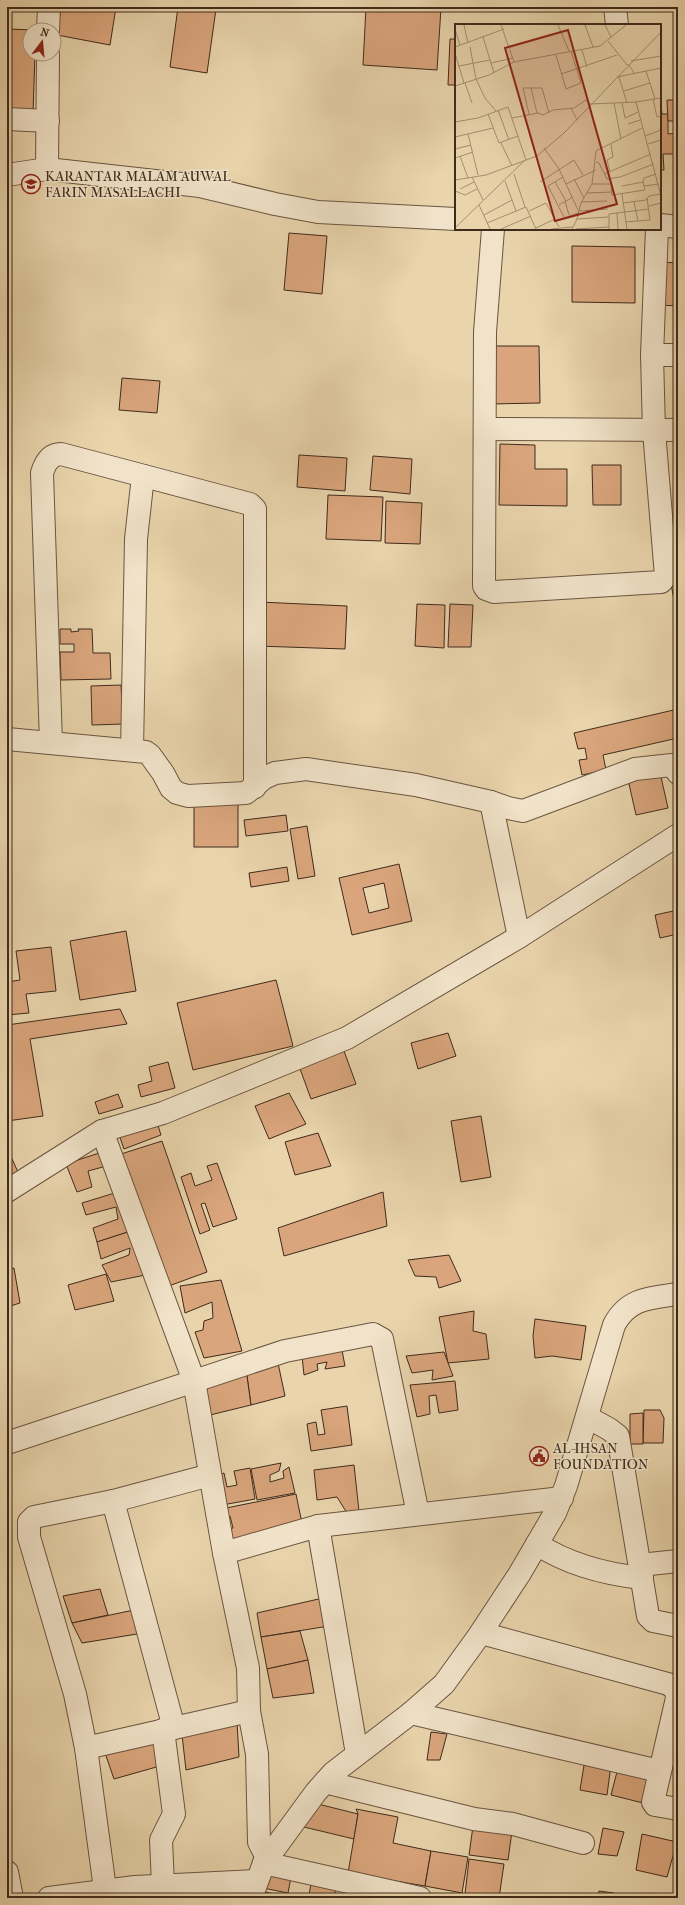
<svg xmlns="http://www.w3.org/2000/svg" width="685" height="1905" font-family="'IM FELL French Canon',serif">
  <style>
    .building { fill: #daa57c; stroke: #3f2b1c; fill-rule: evenodd }
    .lines { fill: none; stroke-linecap: round; stroke-linejoin: round }
    .street-casing { stroke: #6a5540; stroke-width: 24 }
    .street { stroke: #f1e3c9; stroke-width: 22 }
    .labels { text-anchor: middle; stroke-width: 3; stroke-linejoin: round; paint-order: stroke }
    .poi-label { font-size: 14px; fill: #3f2b1c; stroke: #f1e3c9; text-anchor: start }
    .inset-road { fill: none; stroke: #a59072; stroke-width: 1 }
    .view { fill: #8f2418; fill-opacity: 0.15; stroke: #8f2418; stroke-width: 2 }
    .inset-edge { fill: none; stroke: #3f2b1c; stroke-width: 2 }
  </style>
  <rect width="100%" height="100%" fill="#e9d4ac"/>
  <filter id="stains"><feTurbulence type="fractalNoise" baseFrequency=".005" numOctaves="4"/><feColorMatrix values="0 0 0 0 .2 0 0 0 0 .09 0 0 0 0 .02 0 0 0 .5 -.17"/></filter>
  <radialGradient id="worn" r=".72"><stop offset=".6" stop-color="#630" stop-opacity="0"/><stop offset="1" stop-color="#630" stop-opacity=".3"/></radialGradient>
  <!-- building -->
  <g class="building">
    <path d="M61,7h55l-6,38 -53,-10z"/>
    <path d="M178,7l38,2 -9,64 -37,-6z"/>
    <path d="M366,7l75,1 -4,62 -74,-5z"/>
    <path d="M7,29l29,1h-6v24h5l-2,59 -26,-1z"/>
    <path d="M450,39h6v46h-8z"/>
    <path d="M676,55h2v36h-1z"/>
    <path d="M660,96l2,18h6v20l10,-1v21h-15l1,16h-4z"/>
    <path d="M667,100h11v21h-10z"/>
    <path d="M289,233l38,3 -5,58 -38,-4z"/>
    <path d="M572,246l63,1v56l-63,-1z"/>
    <path d="M661,262l17,1v43l-19,-1z"/>
    <path d="M489,346h50l1,57 -50,1z"/>
    <path d="M122,378l38,3 -3,32 -38,-3z"/>
    <path d="M500,444l35,1v24h32v37l-68,-1z"/>
    <path d="M299,455l48,3 -2,33 -48,-4z"/>
    <path d="M373,456l39,3 -2,35 -40,-4z"/>
    <path d="M592,465h29v40h-28z"/>
    <path d="M328,495l55,2 -2,44 -55,-2z"/>
    <path d="M386,501l36,2 -2,41 -35,-1z"/>
    <path d="M678,561v60l-11,-58z"/>
    <path d="M259,602l88,4 -2,43 -88,-3z"/>
    <path d="M417,604l28,1 -1,43 -29,-2z"/>
    <path d="M450,604l23,1 -2,42h-23z"/>
    <path d="M60,629h11v3l8,-1 -1,-2h14l1,24h17l1,26 -50,1 -1,-28h14v-8h-14z"/>
    <path d="M121,685l2,39 -31,1 -1,-39z"/>
    <path d="M678,709v29l-75,17 3,15 -24,5 -3,-15 8,-1 -2,-11 -7,1 -4,-16z"/>
    <path d="M659,768l9,40 -32,7 -9,-40z"/>
    <rect x="194" y="803" width="44" height="44"/>
    <path d="M286,815l2,16 -42,5 -2,-16z"/>
    <path d="M307,826l8,50 -17,3 -8,-50z"/>
    <path d="M399,864l13,57 -60,14 -13,-57zM384,883l5,25 -20,5 -6,-25z"/>
    <path d="M287,867l2,14 -38,6 -2,-14z"/>
    <path d="M678,910v24l-18,4 -5,-23z"/>
    <path d="M126,931l10,60 -56,9 -10,-59z"/>
    <path d="M51,947l5,44 -30,3 3,19 -22,2v-33l13,-2 -4,-29z"/>
    <path d="M276,980l17,66 -100,24 -16,-67z"/>
    <path d="M120,1009l7,15 -97,15 13,77 -36,5v-96z"/>
    <path d="M448,1033l8,23 -38,13 -7,-26z"/>
    <path d="M344,1051l12,33 -45,15 -12,-33z"/>
    <path d="M168,1062l7,26 -34,9 -3,-12 14,-4 -3,-14z"/>
    <path d="M289,1093l17,31 -37,15 -14,-33z"/>
    <path d="M118,1094l5,13 -24,7 -4,-12z"/>
    <path d="M481,1116l10,61 -30,5 -10,-61z"/>
    <path d="M156,1119l5,16 -37,14 -6,-17z"/>
    <path d="M318,1133l13,33 -36,9 -10,-33z"/>
    <path d="M162,1141l45,131 -41,15 -45,-133z"/>
    <path d="M7,1148l11,24 -11,5z"/>
    <path d="M102,1152l12,12 -26,7 4,16 -15,5 -11,-28z"/>
    <path d="M217,1163l20,56 -24,8 -8,-24 -4,1 9,26 -10,4 -19,-57 10,-4 4,13 17,-6 -5,-14z"/>
    <path d="M118,1192l16,38 -37,12 -4,-14 25,-9 -2,-12 -30,8 -4,-12z"/>
    <path d="M383,1192l4,34 -103,30 -6,-28z"/>
    <path d="M134,1230l16,44 -39,8 -9,-17 27,-10 1,-7 -29,11 -4,-17z"/>
    <path d="M449,1255l12,26 -22,7 -3,-11 -21,-1 -7,-16z"/>
    <path d="M14,1268l6,35 -13,4v-37z"/>
    <path d="M106,1274l8,27 -39,9 -7,-25z"/>
    <path d="M221,1280l21,71 -38,7 -9,-26 8,-2 1,-9 9,-3 -1,-16 -27,11 -5,-27z"/>
    <path d="M474,1311l-1,20 13,3 3,25 -41,4 -9,-46z"/>
    <path d="M535,1319l51,7 -5,34 -29,-4 -17,2 -2,-22z"/>
    <path d="M341,1345l4,21 -20,3 2,-7 -10,2 1,6 -14,5 -2,-19z"/>
    <path d="M444,1352l9,24 -21,4 1,-10 -21,3 -6,-17z"/>
    <path d="M278,1363l7,33 -34,9 -5,-36z"/>
    <path d="M246,1369l5,36 -41,10 -5,-37z"/>
    <path d="M455,1381l3,29 -19,3 -3,-18 -7,1 1,18 -13,3 -7,-32z"/>
    <path d="M347,1406l5,39 -41,6 -4,-27 9,-2 2,13 7,-1 -4,-24z"/>
    <path d="M644,1410h16l4,8 -1,25h-20z"/>
    <path d="M643,1413v31h-13v-30z"/>
    <path d="M281,1463l-2,8 -9,4v7l14,-4 -1,-7 6,-4 6,26 -38,7 -6,-31z"/>
    <path d="M354,1465l5,46 -12,2 -10,-16 -20,3 -3,-30z"/>
    <path d="M250,1468l5,31 -38,7 -5,-28 12,-5 3,14 10,-2 -3,-14z"/>
    <path d="M296,1494l7,34 -77,15 -3,-12 10,-3 -3,-12 -7,2 -2,-9z"/>
    <path d="M100,1589l8,26 -36,8 -9,-27z"/>
    <path d="M323,1598l12,27 -74,12 -4,-24z"/>
    <path d="M134,1610l3,24 -55,9 -10,-20z"/>
    <path d="M300,1631l8,29 -41,9 -6,-32z"/>
    <path d="M308,1660l6,33 -41,5 -6,-29z"/>
    <path d="M237,1722l2,35 -53,13 -5,-44z"/>
    <path d="M431,1732l16,2 -7,26h-13z"/>
    <path d="M163,1736l4,28 -53,15 -10,-29z"/>
    <path d="M585,1759l26,6 -4,30 -27,-5z"/>
    <path d="M618,1768l35,1 -10,34 -32,-8z"/>
    <path d="M310,1802l48,12 -4,25 -50,-12z"/>
    <path d="M356,1809l42,8 -5,26 38,8 -6,35 -77,-13 10,-59z"/>
    <path d="M474,1819l39,5 -5,36 -39,-5z"/>
    <path d="M603,1828l21,4 -7,24 -19,-2z"/>
    <path d="M642,1834l35,8 -10,35 -31,-7z"/>
    <path d="M431,1851l37,6 -6,36 -37,-7z"/>
    <path d="M469,1859l35,5 -5,34 -34,-4z"/>
    <path d="M267,1866l25,6 -4,21 -25,-5z"/>
    <path d="M312,1878l25,4 -3,16 -25,-3z"/>
    <path d="M258,1890l32,8h-33z"/>
    <path d="M599,1891l15,2 -1,5h-16z"/>
  </g>
  <g class="lines">
    <defs>
      <g id="street">
        <path d="M615,7l2,18"/>
        <path d="M48,30l1,-23"/>
        <path d="M7,119l41,2"/>
        <path d="M47,169l1,-115"/>
        <path d="M7,175l40,-6 153,17 75,18 43,8 138,7"/>
        <path d="M660,225l18,2"/>
        <path d="M493,229l-8,103 -1,254 2,3 8,3 167,-10 5,-6 -12,-145 -2,-76 5,-126"/>
        <path d="M652,355h26"/>
        <path d="M486,429l192,1"/>
        <path d="M7,739l139,13 4,3 13,18 8,15 6,5 11,3 58,-3 18,-15 11,-5 31,-4 110,16 75,17 17,6 15,3 112,-42 37,-4 6,8"/>
        <path d="M51,743l-9,-270c3,-10 8,-19 19,-19l189,50 5,5v278"/>
        <path d="M132,750l4,-211 7,-63"/>
        <path d="M491,802l28,135"/>
        <path d="M102,1131l92,250 30,172 24,115 1,43 8,43 2,88 8,16"/>
        <path d="M7,1191l95,-60 61,-18 184,-75 172,-101 159,-102"/>
        <path d="M587,1417l22,12 9,7 30,180 5,5 25,5"/>
        <path d="M7,1443l278,-92 88,-17 9,5 36,175"/>
        <path d="M113,1501l61,227"/>
        <path d="M318,1526l39,228"/>
        <path d="M537,1544c32,21 68,30 105,34"/>
        <path d="M224,1553l94,-27 244,-28"/>
        <path d="M640,1565l38,-4"/>
        <path d="M481,1633l187,51 8,5 1,9 -24,104 2,3 23,4"/>
        <path d="M411,1713l248,58"/>
        <path d="M163,1730l11,84 -13,26 2,45"/>
        <path d="M86,1748l163,-37"/>
        <path d="M325,1782l149,37 39,5 70,19"/>
        <path d="M264,1863l156,35"/>
        <path d="M7,1872l5,26"/>
        <path d="M105,1889l-19,-141 -11,-54 -46,-157v-15l5,-5 79,-16 97,-26"/>
        <path d="M49,1898l86,-11 121,-6"/>
        <path d="M251,1898l13,-35 52,-71 17,-19 78,-60 33,-29 34,-47 42,-64 35,-60 11,-27 48,-161c14,-27 36,-27 64,-31"/>
      </g>
    </defs>
    <!-- street casing -->
    <use href="#street" class="street-casing"/>
    <!-- street -->
    <use href="#street" class="street"/>
  </g>
  <!-- icons -->
  <defs>
    <symbol id="school-ring" viewBox="-11 -11 22 22"><circle r="9.5" fill="#f1e3c9" stroke="#8f2418" stroke-width="1.5"/><path d="M0-5L7-2L0 1L-7-2ZM-4 1L0 2.5L4 1V4Q0 6-4 4Z" fill="#8f2418"/></symbol>
    <symbol id="civic-ring" viewBox="-11 -11 22 22"><circle r="9.5" fill="#f1e3c9" stroke="#8f2418" stroke-width="1.5"/><path d="M-.6-6.5H3V-4.5H.6V-3L4-1V1h2V6H-6V1h2V-1L-.6-3ZM-1.2 2.5V6h2.4V2.5Z" fill="#8f2418"/></symbol>
  </defs>
  <g fill-rule="evenodd">
    <use href="#school-ring" x="20" y="173" width="22" height="22"/>
    <use href="#civic-ring" x="528" y="1445" width="22" height="22"/>
  </g>
  <g class="labels">
    <!-- poi labels -->
    <g class="poi-label">
      <text x="45" y="181">KARANTAR MALAM AUWAL<tspan x="45" dy="16">FARIN MASALLACHI</tspan></text>
      <text x="553" y="1453">AL-IHSAN<tspan x="553" dy="16">FOUNDATION</tspan></text>
    </g>
  </g>
  <!-- overview -->
  <g transform="translate(455 24)">
    <rect width="206" height="206" fill="#e9d4ac"/>
    <path class="inset-road" d="M9,1l4,18M46,1l13,37M103,1l11,26M130,1l8,22M150,1l6,12M0,5l5,16M28,13l11,36M153,17l19,24M0,23l49,-18M15,23l6,32 9,19 11,13M127,26l5,17M0,29l9,30M101,31l10,34 15,-6 -10,-32M176,37l30,-5M36,39l22,-5M173,40l7,10M4,42l31,-6M191,47l9,28M106,50l56,-19M162,53l44,-9M164,53l8,26M10,59l7,20M0,62l34,-11 25,-13 86,-16 26,-21M76,64l6,25M169,67l26,-8M198,75l4,18 4,-1M181,78l25,94M159,79l7,36M167,79l3,15 13,-6M116,84l6,12M43,86l11,30M33,90l11,29 19,-7M74,90l-6,-26h19l7,25M57,94l26,-5 5,2 10,-5 21,-2 12,-8 4,4 46,-2 25,-4M0,98l23,-4 30,-11 18,53M173,100l12,-4M13,110l10,41M190,112l16,-6M0,113l38,-9M46,119l11,23M193,120l13,-4M89,124l15,21 19,41M0,125l16,-4M5,132l8,22M0,134l18,-6M141,138l3,1 8,16 13,-2 34,-13M155,148l-3,-12 6,-3 -2,-13M59,150l11,33M149,150l47,-20M17,153l11,23M108,153l-15,9 16,31M119,155l10,19M0,156l31,-5 51,-19 27,-23 97,-101M50,157l11,30M85,158l34,-22 9,15M100,158l11,19M111,160l30,-14M137,160h19l1,11 33,-5 -2,-8M167,162l21,-4 1,-4 12,-4M189,162l15,-2M5,165l14,-7M0,167l10,4 12,-6M132,169l25,-1M167,170l5,35M110,177l4,14M126,178l26,-1M179,178l4,19M168,179l23,-3 3,-4 12,-2M24,181l11,24M104,181l14,-8M194,182l12,-3M74,187l17,-8 13,24M123,187l30,-2M162,189l1,16M29,191l28,-15M122,195l31,-2M101,197l22,-8M170,198l25,-2 -3,-22M32,199l39,-16 10,22M0,204l69,-67M81,204l19,-9M46,205l30,-13M96,205l21,-2M117,205l5,-10 4,-16 11,-19 4,-33 46,-23M121,205l33,-2M154,205v-15l40,-5"/>
    <path class="view" d="M113,6l49,174 -62,17 -50,-173z"/>
    <rect width="206" height="206" class="inset-edge"/>
  </g>
  <!-- margin -->
  <rect width="685" height="1905" fill="none" stroke="#e9d4ac" stroke-width="24"/>
  <rect x="8" y="8" width="669" height="1889" fill="none" stroke="#3f2b1c" stroke-width="2"/>
  <rect x="12" y="12" width="661" height="1881" fill="none" stroke="#3f2b1c"/>
  <!-- north arrow -->
  <g transform="translate(42 42) rotate(16)"><circle r="19" fill="#f1e3c9" stroke="#aa9984"/>
  <path d="M0-3L7 15L0 10L-7 15Z" fill="#8f2418"/>
  <text y="-6" font-size="11" font-weight="bold" text-anchor="middle" fill="#3f2b1c">N</text>
  </g>
  <rect width="100%" height="100%" filter="url(#stains)"/>
  <rect width="100%" height="100%" fill="url(#worn)"/>
</svg>
